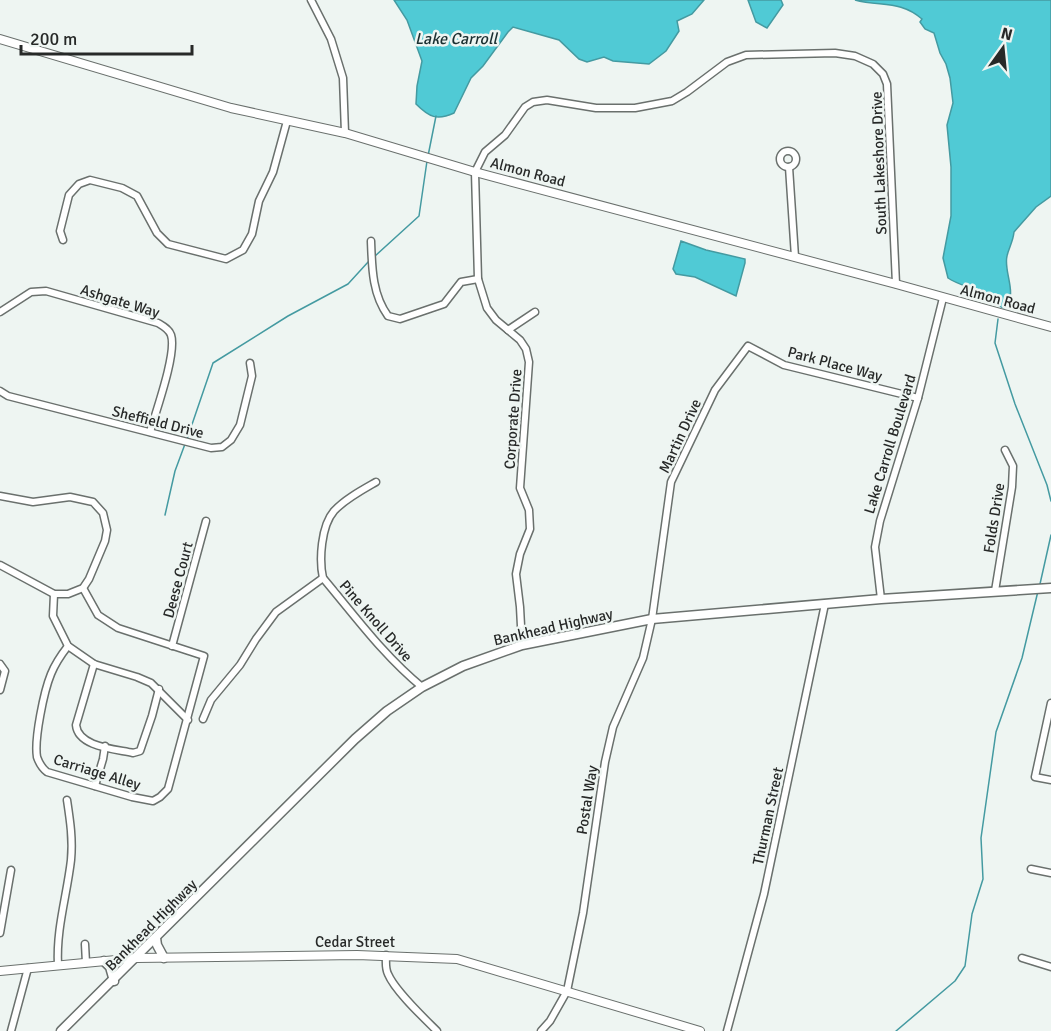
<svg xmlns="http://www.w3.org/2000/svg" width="1051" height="1031" font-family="Signika,sans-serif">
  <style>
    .water { fill: #50cad5; stroke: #449aa1; stroke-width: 1.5 }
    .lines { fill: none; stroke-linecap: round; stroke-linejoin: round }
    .stream { stroke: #449aa1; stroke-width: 1.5 }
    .minor-casing { stroke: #6a706d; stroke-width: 9 }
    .tertiary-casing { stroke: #6a706d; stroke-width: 10 }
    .secondary-casing { stroke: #6a706d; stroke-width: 11 }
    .minor { stroke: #fff; stroke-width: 6 }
    .tertiary { stroke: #fff; stroke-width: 8 }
    .secondary { stroke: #fff; stroke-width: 8 }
    .labels { text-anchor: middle; stroke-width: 5; stroke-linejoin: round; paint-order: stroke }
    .street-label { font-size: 15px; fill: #272928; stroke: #eef5f2 }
    .water-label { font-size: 16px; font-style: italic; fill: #1a2f31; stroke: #eef5f2 }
  </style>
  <rect width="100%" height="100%" fill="#eef5f2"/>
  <!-- water -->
  <g class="water">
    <path d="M394,0h310l-12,14 -15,7 2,10 -13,20 -17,13 -36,-3 -9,-4 -17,5 -8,-3 -20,-19 -46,-13 -5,5 -25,34 -12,12 -17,35c-17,8 -25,4 -38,-9l1,-18 5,-25 -15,-41z"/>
    <path d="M748,0h33l2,5 -16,23 -11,-6z"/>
    <path d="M855,0h196v196l-15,11 -22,25c-1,10 -5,15 -7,24 -4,16 12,39 -3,52 -8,-2 -10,-7 -16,-11 -12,-9 -28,-11 -40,-19l-5,-20 8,-42v-49l-4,-42 6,-22 -3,-25 -4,-14 -6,-11 -6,-20 -9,-4 -5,-7 2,-3c-22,-19 -41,-12 -67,-19z"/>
    <path d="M681,241l25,9 39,9v4l-9,33 -41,-19 -19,-3 -3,-5z"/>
  </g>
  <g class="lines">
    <!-- stream -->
    <g class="stream">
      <path d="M428,156l8,-40"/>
      <path d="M375,256l44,-40 8,-55"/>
      <path d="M998,319l-3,24 20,61 32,81 4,16"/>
      <path d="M187,439l26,-76 75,-47 60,-32 21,-23"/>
      <path d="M165,515l10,-44 10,-27"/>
      <path d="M1040,584l11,-49"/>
      <path d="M896,1031l59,-50 10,-15 7,-52 11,-35 -2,-41 15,-106 26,-74 16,-67"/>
    </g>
    <defs>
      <g id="minor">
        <path d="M311,0l20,39 12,39 2,55"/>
        <circle cx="788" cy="159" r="8"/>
        <path d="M789,167l6,90"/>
        <path d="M63,240l-3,-9 9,-36 10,-11 11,-4 32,8 15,8 20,37 11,11 58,15 17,-9 9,-16 7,-33 14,-29 14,-51"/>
        <path d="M371,241c1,26 1,53 17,75l12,3 44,-15 17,-22 17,-3"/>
        <path d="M0,312l31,-20 15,-1 112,32c5,3 11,6 13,12 6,18 -15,76 -21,97"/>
        <path d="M508,330l27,-18"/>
        <path d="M0,391l8,5 203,52 11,-1 9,-7 9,-15 12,-49 -2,-13"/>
        <path d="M376,482c-14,8 -31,17 -42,29 -13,15 -15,49 -11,67 32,38 61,78 99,109"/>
        <path d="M0,496l33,6 37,-5 23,5 10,11 4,17 -2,11 -16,38 -6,9 -15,6h-14l-54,-29"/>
        <path d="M995,591l17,-104 1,-21 -8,-16"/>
        <path d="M54,594l-1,22 15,30 26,18 43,13 14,6 37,37"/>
        <path d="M881,599l-6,-52 5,-26 38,-123 25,-100"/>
        <path d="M522,645l-2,-38 -4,-33 4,-20 10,-25 -1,-19 -9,-22 9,-126 -3,-13 -6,-9 -24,-20 -9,-12 -9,-29 -3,-107 10,-20 20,-17 20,-28 8,-5 14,-2 49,8h39l37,-7 15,-9 40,-30 19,-7 89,-2 20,3 18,8 10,10 4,10 9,200"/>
        <path d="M68,646c-7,9 -13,18 -17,28 -7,17 -17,65 -14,83 2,6 5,11 10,15l85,25 21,4 7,-4 8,-8 36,-133 -86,-28 -20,-13 -15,-27"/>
        <path d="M172,646l34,-125"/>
        <path d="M0,664l5,7 -5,19"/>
        <path d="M94,664l-18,61c2,22 39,24 57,28l7,-2 12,-35 7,-27"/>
        <path d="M1051,703l-16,74 16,3"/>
        <path d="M203,719l8,-19 29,-35 16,-26 20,-27 47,-34"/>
        <path d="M95,786l8,-27 2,-13"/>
        <path d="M1031,869l20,4"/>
        <path d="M0,933l11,-63"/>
        <path d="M85,944l1,19"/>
        <path d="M386,955c0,7 -1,13 2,19 7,17 36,44 49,57"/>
        <path d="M1022,958l29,9"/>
        <path d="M58,965c-2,-36 9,-70 13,-105 2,-21 -1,-40 -4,-60"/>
        <path d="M11,1031l17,-63"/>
        <path d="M541,1031l9,-10 17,-30 16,-78 22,-151 8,-35 30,-69 9,-39 19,-137 44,-92 33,-44 36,19 134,33"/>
        <path d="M727,1031l37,-137 61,-290"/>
      </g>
      <g id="tertiary">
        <path d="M0,39l231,69 114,25 130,39 421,112 155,43"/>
        <path d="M0,971l137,-13 220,-3 100,4 243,72"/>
      </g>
      <g id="secondary">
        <path d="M156,938l1,7 7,13"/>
        <path d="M104,961l6,6 4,14"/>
        <path d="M61,1031l294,-292 32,-28 35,-24 41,-21 59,-21 130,-26 229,-20 170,-11"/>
      </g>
    </defs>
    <!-- minor casing -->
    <use href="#minor" class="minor-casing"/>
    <!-- tertiary casing -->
    <use href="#tertiary" class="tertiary-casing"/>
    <!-- secondary casing -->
    <use href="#secondary" class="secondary-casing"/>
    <!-- minor -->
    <use href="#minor" class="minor"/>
    <!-- tertiary -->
    <use href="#tertiary" class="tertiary"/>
    <!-- secondary -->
    <use href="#secondary" class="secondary"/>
  </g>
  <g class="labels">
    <!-- street labels -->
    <g class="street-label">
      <text transform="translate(879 163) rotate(-92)" y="5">South Lakeshore Drive</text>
      <text transform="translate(528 172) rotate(15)" y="5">Almon Road</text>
      <text transform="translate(998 299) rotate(15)" y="5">Almon Road</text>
      <text transform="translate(120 301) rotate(17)" y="5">Ashgate Way</text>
      <text transform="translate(835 364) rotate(15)" y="5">Park Place Way</text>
      <text transform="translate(513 419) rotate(-86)" y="5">Corporate Drive</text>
      <text transform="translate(158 422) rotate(14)" y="5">Sheffield Drive</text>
      <text transform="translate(680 436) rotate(-65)" y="5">Martin Drive</text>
      <text transform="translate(890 444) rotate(-73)" y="5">Lake Carroll Boulevard</text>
      <text transform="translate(994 518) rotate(-81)" y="5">Folds Drive</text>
      <text transform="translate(178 580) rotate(-75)" y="5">Deese Court</text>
      <text transform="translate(376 621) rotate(49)" y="5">Pine Knoll Drive</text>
      <text transform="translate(553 627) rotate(-13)" y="5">Bankhead Highway</text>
      <text transform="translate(97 772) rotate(17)" y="5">Carriage Alley</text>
      <text transform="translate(587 800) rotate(-81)" y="5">Postal Way</text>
      <text transform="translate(768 816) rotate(-78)" y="5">Thurman Street</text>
      <text transform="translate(151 925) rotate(-45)" y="5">Bankhead Highway</text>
      <text x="355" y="947">Cedar Street</text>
    </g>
    <!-- water labels -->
    <g class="water-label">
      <text x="456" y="44">Lake Carroll</text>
    </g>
  </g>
  <!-- north arrow -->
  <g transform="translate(1003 48) rotate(15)" stroke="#eef5f2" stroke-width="4.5" paint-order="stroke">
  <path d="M0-4.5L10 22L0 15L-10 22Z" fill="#272928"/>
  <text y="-9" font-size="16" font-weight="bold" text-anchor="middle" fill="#272928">N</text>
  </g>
  <!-- scale -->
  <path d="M21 45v9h171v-9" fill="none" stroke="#272928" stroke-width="3"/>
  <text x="30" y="45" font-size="18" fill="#272928" stroke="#eef5f2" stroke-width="4.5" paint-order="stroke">200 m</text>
</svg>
